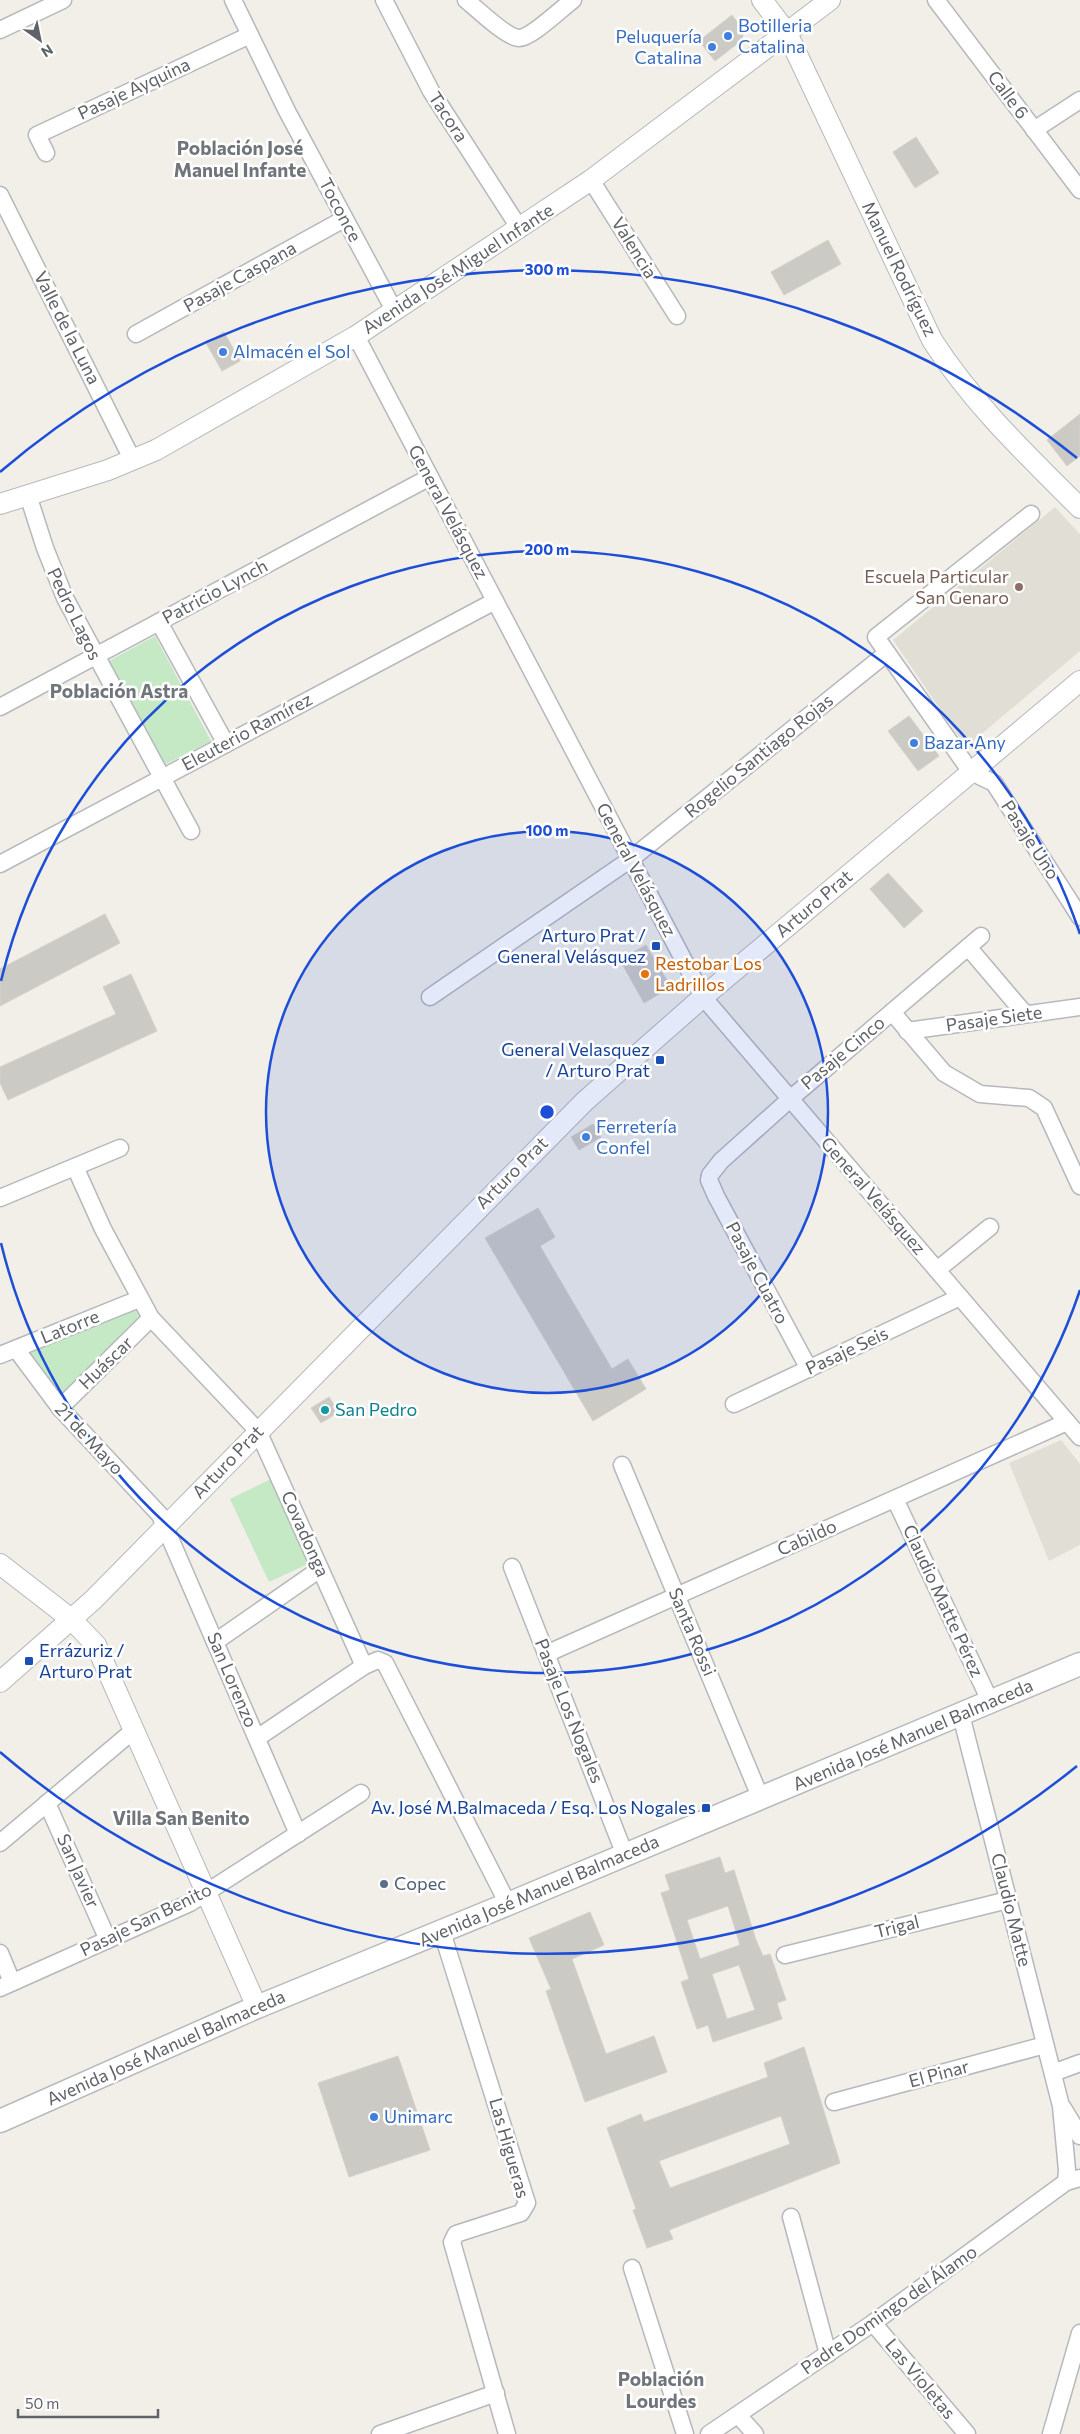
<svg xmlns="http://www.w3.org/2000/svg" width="1080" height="2434" font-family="Commissioner,sans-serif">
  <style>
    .education { fill: #e1ded6 }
    .green { fill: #c5e8c5 }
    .building { fill: #cccac5; stroke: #d6d1c6; fill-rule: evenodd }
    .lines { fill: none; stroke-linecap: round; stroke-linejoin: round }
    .minor-casing { stroke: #b5b8bc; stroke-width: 19 }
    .tertiary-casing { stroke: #b5b8bc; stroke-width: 22 }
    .secondary-casing { stroke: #b6babf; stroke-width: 25 }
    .minor { stroke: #fff; stroke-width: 16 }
    .tertiary { stroke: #fff; stroke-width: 20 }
    .secondary { stroke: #fff; stroke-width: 22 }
    .ring { fill: none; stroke: #1d4ed8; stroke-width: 2.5 }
    .shop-dot { fill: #3f7fe0; stroke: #fff; stroke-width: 2 }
    .education-dot { fill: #8d6e63; stroke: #fff; stroke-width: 2 }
    .transit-dot { fill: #1a4fb4; stroke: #fff; stroke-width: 2 }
    .food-dot { fill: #e8710a; stroke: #fff; stroke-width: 2 }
    .culture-dot { fill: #0f9aa8; stroke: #fff; stroke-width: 2 }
    .service-dot { fill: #5c6f8a; stroke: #fff; stroke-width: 2 }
    .labels { text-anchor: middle; stroke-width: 5; stroke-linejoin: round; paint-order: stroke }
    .shop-label { font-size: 18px; fill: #366cbe; stroke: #fff; text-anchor: start }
    .street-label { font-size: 18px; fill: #5f6368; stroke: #fff }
    .education-label { font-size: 18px; fill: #785e54; stroke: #fff; text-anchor: end }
    .transit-label { font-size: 18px; fill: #164399; stroke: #fff; text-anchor: end }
    .food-label { font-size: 18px; fill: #c56008; stroke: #fff; text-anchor: start }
    .culture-label { font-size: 18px; fill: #0d838f; stroke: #fff; text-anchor: start }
    .service-label { font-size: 18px; fill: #4e5e75; stroke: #fff; text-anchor: start }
    .neighbourhood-label { font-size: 19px; font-weight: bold; fill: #70757a; stroke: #fff }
    .centre { fill: #1d4ed8; stroke: #fff; stroke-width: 2.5 }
    .ring-label { font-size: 15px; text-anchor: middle; font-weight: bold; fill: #1d4ed8; stroke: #fff; stroke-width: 5; stroke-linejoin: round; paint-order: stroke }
  </style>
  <rect width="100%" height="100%" fill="#f1efe8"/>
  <!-- education -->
  <g class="education">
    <path d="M1055,507l25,27v117l-114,96 -73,-107z"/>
    <path d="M1061,1440l19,24v81l-31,16 -40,-98z"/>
  </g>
  <!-- green -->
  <g class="green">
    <path d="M155,636l56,105 -47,24 -55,-104z"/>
    <path d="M135,1309l5,9 -80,79 -31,-45z"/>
    <path d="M271,1479l39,84 -41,19 -39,-83z"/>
  </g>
  <!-- building -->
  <g class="building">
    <path d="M732,15l12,16 -2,9 -27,21 -16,-20z"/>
    <path d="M916,137l23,36 -24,15 -22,-36z"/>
    <path d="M828,240l13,24 -57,31 -13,-23z"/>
    <path d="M224,332l16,29 -18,10 -16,-28z"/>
    <path d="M1080,414v42l-13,10 -20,-26z"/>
    <path d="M909,716l30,40 -21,15 -30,-40z"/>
    <path d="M888,873l35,38 -19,17 -34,-39z"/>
    <path d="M105,914l15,29 -120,63v-37z"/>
    <path d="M646,945l25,42 -27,16 -24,-43z"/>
    <path d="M131,974l26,57 -149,69 -8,-17v-16l116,-53 -13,-27z"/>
    <path d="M593,1124l8,13 -22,13 -8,-13z"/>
    <path d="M538,1208l17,29 -15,9 72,123 16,-10 18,30 -53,32 -108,-183z"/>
    <path d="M329,1397l10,15 -18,11 -10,-15z"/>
    <path d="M720,1857l5,16 9,-3 22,70 7,16 7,-2 16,46 -9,3 5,16 -69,23 -5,-17 -11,4 -16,-47 8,-3 -28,-86 9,-3 -5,-15zM728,1906l12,39 -40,14 -13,-39zM739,1965l16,45 -28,9 -15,-45z"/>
    <path d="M590,1912l14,33 -32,14 34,95 48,-18 13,36 -82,30 -39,-111 5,-2 -22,-51z"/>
    <path d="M804,2047l36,116 -171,67 4,9 -26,9 -14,-38 3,-1 -29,-81 34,-14 3,8 124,-45 -4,-14zM781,2116l9,28 -120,44 -11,-27z"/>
    <path d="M398,2056l32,94 -81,27 -31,-94z"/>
  </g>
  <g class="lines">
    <defs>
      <g id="minor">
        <path d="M233,0l54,111 108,201"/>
        <path d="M384,0l47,91 89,138"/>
        <path d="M466,0c10,8 41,38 53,38 12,0 43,-30 54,-38"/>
        <path d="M936,0l144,190"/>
        <path d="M0,30l63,-30"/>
        <path d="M1034,130l46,-30"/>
        <path d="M46,153l-9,-18 213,-100"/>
        <path d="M591,180l86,136"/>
        <path d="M0,195l133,266"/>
        <path d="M136,334l208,-115"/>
        <path d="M356,336l347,661 377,440"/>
        <path d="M28,495l17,53 20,50 126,233"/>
        <path d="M1031,514l-155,123 95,135 23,11 86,134"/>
        <path d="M159,622l67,122"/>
        <path d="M0,707l430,-230"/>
        <path d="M0,864l495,-263"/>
        <path d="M968,947l57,67"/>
        <path d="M430,997l201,-138 256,-206"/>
        <path d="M892,1012l52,61 36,21 49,4 15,10 36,78"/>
        <path d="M907,1031l173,-24"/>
        <path d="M75,1167l28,62 48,89 107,113 106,235"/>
        <path d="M0,1198l120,-50"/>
        <path d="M937,1270l53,-43"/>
        <path d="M16,1349l44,59 100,107 138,319"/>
        <path d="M0,1355l139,-56"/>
        <path d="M809,1369l-93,-173 -7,-16 1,-5 11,-14 69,-62 191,-163"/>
        <path d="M734,1404l226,-107"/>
        <path d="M60,1408l91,-90"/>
        <path d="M622,1465l139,334"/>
        <path d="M895,1499l96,204"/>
        <path d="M512,1567l113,288"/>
        <path d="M215,1642l105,-73"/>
        <path d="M546,1654l521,-232"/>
        <path d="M961,1715l100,391 6,64 -1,12"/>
        <path d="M257,1738l107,-72 14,-6 7,3 123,241"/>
        <path d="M47,1803l61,137"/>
        <path d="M0,1843l134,-113"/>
        <path d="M442,1932l85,271 -6,10 -65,21 -4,8 55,192"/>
        <path d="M0,1953l12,29"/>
        <path d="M785,1955l223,-55"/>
        <path d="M0,1988l190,-85 171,-110"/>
        <path d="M1053,2073l27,-10"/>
        <path d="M834,2102l211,-57"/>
        <path d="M1063,2108l17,28"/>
        <path d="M791,2217l37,137"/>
        <path d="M632,2268l53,166"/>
        <path d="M873,2323l94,111"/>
        <path d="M738,2415l17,19"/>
        <path d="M380,2434l116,-41"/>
        <path d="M709,2434l164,-111 193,-141 14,-4"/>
        <path d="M1051,2434l29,-101"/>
      </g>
      <g id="tertiary">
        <path d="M762,0l25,33 145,307c41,64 95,115 148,168"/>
        <path d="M0,504l108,-34 48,-20 200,-114 235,-156 239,-180"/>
        <path d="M0,1564l71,55 25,26 161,362"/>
        <path d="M0,1682l93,-82 492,-499 118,-104 377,-316"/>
      </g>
      <path id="secondary" d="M0,2121l257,-114 251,-103 572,-240"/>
    </defs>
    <!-- minor casing -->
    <use href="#minor" class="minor-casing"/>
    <!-- tertiary casing -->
    <use href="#tertiary" class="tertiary-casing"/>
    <!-- secondary casing -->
    <use href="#secondary" class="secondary-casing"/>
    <!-- minor -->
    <use href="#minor" class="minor"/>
    <!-- tertiary -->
    <use href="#tertiary" class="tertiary"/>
    <!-- secondary -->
    <use href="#secondary" class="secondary"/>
  </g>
  <!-- distance rings -->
  <circle cx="547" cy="1112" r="281" fill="#1d4ed8" fill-opacity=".12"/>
  <g class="ring">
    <circle cx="547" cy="1112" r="281"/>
    <path d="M1080 1290A562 562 0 0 1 1 1243M1 981A562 562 0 0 1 1080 934"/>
    <path d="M1077 1766A842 842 0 0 1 0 1752M0 472A842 842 0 0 1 1077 458"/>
  </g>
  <!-- markers -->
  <g class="shop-dot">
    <circle cx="728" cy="36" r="5"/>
    <circle cx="712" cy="47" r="5"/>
    <circle cx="223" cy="352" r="5"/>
    <circle cx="914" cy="743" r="5"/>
    <circle cx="586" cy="1137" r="5"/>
    <circle cx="374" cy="2117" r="5"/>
  </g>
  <circle class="education-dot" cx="1019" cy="587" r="5"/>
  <g class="transit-dot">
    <rect x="651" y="941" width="10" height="10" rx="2.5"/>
    <rect x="655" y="1055" width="10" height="10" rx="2.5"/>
    <rect x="24" y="1656" width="10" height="10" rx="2.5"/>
    <rect x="701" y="1803" width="10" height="10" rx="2.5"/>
  </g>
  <circle class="food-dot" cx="645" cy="974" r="5"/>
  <circle class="culture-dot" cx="325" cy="1410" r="5"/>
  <circle class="service-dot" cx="384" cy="1884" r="5"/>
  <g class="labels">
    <!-- shop labels -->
    <g class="shop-label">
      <text x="738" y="32">Botilleria<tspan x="738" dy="21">Catalina</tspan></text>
      <text x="702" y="43" text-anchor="end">Peluquería<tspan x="702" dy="21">Catalina</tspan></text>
      <text x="233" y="358">Almacén el Sol</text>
      <text x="924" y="749">Bazar Any</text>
      <text x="596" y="1133">Ferretería<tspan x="596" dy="21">Confel</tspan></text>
      <text x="384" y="2123">Unimarc</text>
    </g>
    <!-- street labels -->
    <g class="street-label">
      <text transform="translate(134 89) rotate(-25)" y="6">Pasaje Ayquina</text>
      <text transform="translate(1008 95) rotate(53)" y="6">Calle 6</text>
      <text transform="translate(448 117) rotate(57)" y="6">Tacora</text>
      <text transform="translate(340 210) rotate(62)" y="6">Toconce</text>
      <text transform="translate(634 248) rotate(58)" y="6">Valencia</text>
      <text transform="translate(458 269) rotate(-33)" y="6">Avenida José Miguel Infante</text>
      <text transform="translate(899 269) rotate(64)" y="6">Manuel Rodríguez</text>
      <text transform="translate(240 277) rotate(-29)" y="6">Pasaje Caspana</text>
      <text transform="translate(67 328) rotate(63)" y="6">Valle de la Luna</text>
      <text transform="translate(448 512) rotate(62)" y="6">General Velásquez</text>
      <text transform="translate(215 592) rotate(-28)" y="6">Patricio Lynch</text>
      <text transform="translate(74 614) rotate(64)" y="6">Pedro Lagos</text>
      <text transform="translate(247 732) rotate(-28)" y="6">Eleuterio Ramírez</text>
      <text transform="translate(759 756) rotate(-39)" y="6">Rogelio Santiago Rojas</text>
      <text transform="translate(1030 840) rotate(57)" y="6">Pasaje Uno</text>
      <text transform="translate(636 870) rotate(62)" y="6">General Velásquez</text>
      <text transform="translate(814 904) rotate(-40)" y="6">Arturo Prat</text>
      <text transform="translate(994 1019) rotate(-8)" y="6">Pasaje Siete</text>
      <text transform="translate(843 1053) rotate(-40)" y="6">Pasaje Cinco</text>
      <text transform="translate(512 1173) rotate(-45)" y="6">Arturo Prat</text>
      <text transform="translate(873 1196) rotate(49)" y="6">General Velásquez</text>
      <text transform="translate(757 1273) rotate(62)" y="6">Pasaje Cuatro</text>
      <text transform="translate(70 1327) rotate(-22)" y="6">Latorre</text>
      <text transform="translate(847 1351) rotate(-25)" y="6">Pasaje Seis</text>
      <text transform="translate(106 1363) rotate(-44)" y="6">Huáscar</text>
      <text transform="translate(89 1439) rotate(47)" y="6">21 de Mayo</text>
      <text transform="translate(228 1462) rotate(-46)" y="6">Arturo Prat</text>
      <text transform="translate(305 1534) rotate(66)" y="6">Covadonga</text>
      <text transform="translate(807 1538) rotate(-24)" y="6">Cabildo</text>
      <text transform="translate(943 1601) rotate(65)" y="6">Claudio Matte Pérez</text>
      <text transform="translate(692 1632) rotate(67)" y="6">Santa Rossi</text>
      <text transform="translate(232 1680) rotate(67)" y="6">San Lorenzo</text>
      <text transform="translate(569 1711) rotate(68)" y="6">Pasaje Los Nogales</text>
      <text transform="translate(913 1735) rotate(-23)" y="6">Avenida José Manuel Balmaceda</text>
      <text transform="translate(78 1871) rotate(66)" y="6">San Javier</text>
      <text transform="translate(539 1891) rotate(-23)" y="6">Avenida José Manuel Balmaceda</text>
      <text transform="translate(1011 1910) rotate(76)" y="6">Claudio Matte</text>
      <text transform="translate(146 1920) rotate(-26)" y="6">Pasaje San Benito</text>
      <text transform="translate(897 1927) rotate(-14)" y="6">Trigal</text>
      <text transform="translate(166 2048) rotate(-24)" y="6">Avenida José Manuel Balmaceda</text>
      <text transform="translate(939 2074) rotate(-15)" y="6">El Pinar</text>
      <text transform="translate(509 2148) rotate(74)" y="6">Las Higueras</text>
      <text transform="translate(889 2310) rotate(-35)" y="6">Padre Domingo del Álamo</text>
      <text transform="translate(920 2379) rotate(50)" y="6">Las Violetas</text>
    </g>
    <!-- education labels -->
    <g class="education-label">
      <text x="1009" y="583">Escuela Particular<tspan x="1009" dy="21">San Genaro</tspan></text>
    </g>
    <!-- transit labels -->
    <g class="transit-label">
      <text x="646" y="942">Arturo Prat /<tspan x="646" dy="21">General Velásquez</tspan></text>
      <text x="650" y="1056">General Velasquez<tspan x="650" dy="21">/ Arturo Prat</tspan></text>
      <text x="39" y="1657" text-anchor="start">Errázuriz /<tspan x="39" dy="21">Arturo Prat</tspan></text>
      <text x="696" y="1814">Av. José M.Balmaceda / Esq. Los Nogales</text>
    </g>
    <!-- food labels -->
    <g class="food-label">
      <text x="655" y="970">Restobar Los<tspan x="655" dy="21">Ladrillos</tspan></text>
    </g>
    <!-- culture labels -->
    <g class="culture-label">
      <text x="335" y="1416">San Pedro</text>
    </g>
    <!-- service labels -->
    <g class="service-label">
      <text x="394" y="1890">Copec</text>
    </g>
    <!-- neighbourhood labels -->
    <g class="neighbourhood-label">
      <text x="240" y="155">Población José<tspan x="240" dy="22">Manuel Infante</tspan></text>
      <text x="119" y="698">Población Astra</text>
      <text x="181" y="1825">Villa San Benito</text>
      <text x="661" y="2386">Población<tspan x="661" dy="22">Lourdes</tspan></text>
    </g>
  </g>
  <circle cx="547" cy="1112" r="8" class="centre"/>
  <g class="ring-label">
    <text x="547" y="275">300 m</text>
    <text x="547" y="555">200 m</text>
    <text x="547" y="836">100 m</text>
  </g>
  <!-- north arrow -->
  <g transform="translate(40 40) rotate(147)" stroke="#ffffff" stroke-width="4" paint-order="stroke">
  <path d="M0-4L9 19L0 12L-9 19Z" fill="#5f6368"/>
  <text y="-8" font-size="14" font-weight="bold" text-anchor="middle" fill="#5f6368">N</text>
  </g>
  <!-- scale -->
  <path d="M18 2409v8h140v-8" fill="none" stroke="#5f6368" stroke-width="2.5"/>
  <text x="25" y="2409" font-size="15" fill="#5f6368" stroke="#ffffff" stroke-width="4" paint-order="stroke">50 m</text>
</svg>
